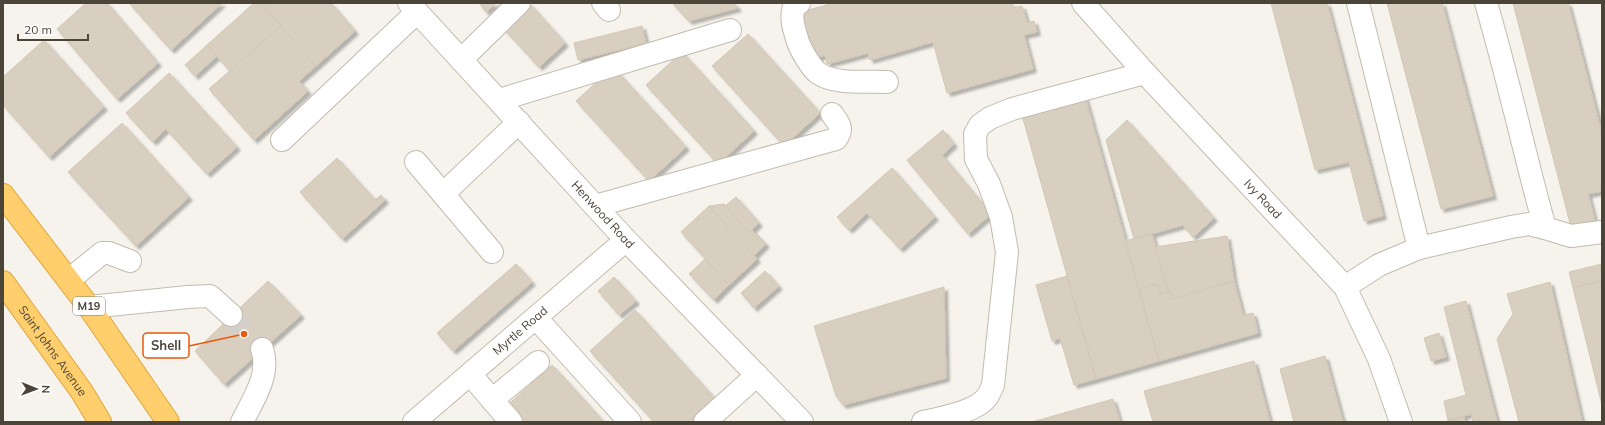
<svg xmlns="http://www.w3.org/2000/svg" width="1605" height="425" font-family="Mulish,sans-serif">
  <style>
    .building { fill: #d8cfc1; stroke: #d3c7b4; filter: url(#shadow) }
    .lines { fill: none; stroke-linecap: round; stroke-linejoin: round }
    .minor-tunnel { stroke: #d4d0c8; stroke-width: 22; stroke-dasharray: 22 11; stroke-linecap: butt }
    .minor-casing { stroke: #c2bbae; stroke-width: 24 }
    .highway-casing { stroke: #e0a43c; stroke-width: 24 }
    .minor { stroke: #fff; stroke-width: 22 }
    .highway { stroke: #ffcf6e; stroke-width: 22 }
    .labels { text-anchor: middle; stroke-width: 4; stroke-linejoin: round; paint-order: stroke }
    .shield { fill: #fff; stroke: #817c74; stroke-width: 1 }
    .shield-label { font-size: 11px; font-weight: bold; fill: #4b4439 }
    .street-label { font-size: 12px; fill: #4b4439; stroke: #fff }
    .leader { fill: none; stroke: #e8590c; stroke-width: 1.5 }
    .callout-dot { fill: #e8590c; stroke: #fff; stroke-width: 1.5 }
    .callout { fill: #fff; stroke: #e8590c; stroke-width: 1.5 }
    .callout-label { font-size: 13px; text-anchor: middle; font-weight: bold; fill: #4b4439 }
  </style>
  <defs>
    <filter id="shadow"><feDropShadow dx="3.5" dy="3.5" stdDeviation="1" flood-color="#0004"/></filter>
  </defs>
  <rect width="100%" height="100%" fill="#f6f3ec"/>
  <!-- building -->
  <g class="building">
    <path d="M86,3h21l51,60 -41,36 -60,-70z"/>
    <path d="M129,3h93l-51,47z"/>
    <path d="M254,3h7l20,23 -51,45 -23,-26z"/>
    <path d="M261,3h70l24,28 -39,35z"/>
    <path d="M479,3h17l-10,9z"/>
    <path d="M529,3l36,40 -26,24 -37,-40z"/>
    <path d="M672,3h62l4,5 -49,13z"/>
    <path d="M834,3h178l1,5 9,-2 5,17 7,-2 3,11 -13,3 9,34 -86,24 -14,-51 -63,18 -2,-7 -41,11 -2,-9 -12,4 -12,-47z"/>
    <path d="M1271,3h56l56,213 -19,5 -15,-59 -34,8z"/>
    <path d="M1387,3h55l51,193 -52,13z"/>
    <path d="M1513,3h55l34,131v57l-14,3 7,27 -24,6z"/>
    <path d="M281,26l35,40 -17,15 9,10 -54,49 -45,-51z"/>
    <path d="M642,26l4,17 -68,17 -4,-17z"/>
    <path d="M748,34l72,79 -36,33 -72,-80z"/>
    <path d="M44,40l60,67 -55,50 -46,-52v-28z"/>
    <path d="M207,45l10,11 -22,20 -10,-11z"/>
    <path d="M682,52l72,79 -36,33 -72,-79z"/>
    <path d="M613,67l73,80 -37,34 -73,-80z"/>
    <path d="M169,73l68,74 -30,27 -41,-45 -13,13 -27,-29z"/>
    <path d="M1085,97l74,264 -63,18 -74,-264z"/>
    <path d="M1127,120l87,98 -21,19 -10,-12 -49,14 -28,-99z"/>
    <path d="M122,123l67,74 -53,49 -68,-74z"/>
    <path d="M943,130l11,14 -12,11 49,59 -23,20 -61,-74z"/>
    <path d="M337,158l38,42 6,-5 4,5 -43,39 -42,-47z"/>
    <path d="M892,168l43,49 -35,32 -33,-36 -18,17 -12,-13z"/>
    <path d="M736,197l23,26 -10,10 -24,-27z"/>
    <path d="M724,204l25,29 3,-3 14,14 -12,12 -45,-50z"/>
    <path d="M709,206l48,53 -28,26 -48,-53z"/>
    <path d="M1152,234l16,57 -8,3 -3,-10 -18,5 -14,-48z"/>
    <path d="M1227,236l7,45 -62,18 -2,-8h-2l-13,-44z"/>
    <path d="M705,259l24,26 -15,15 -25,-26z"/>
    <path d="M516,264l16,18 -79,69 -16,-18z"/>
    <path d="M1602,264v17l-29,7 -4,-16z"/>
    <path d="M765,271l14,15 -25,22 -13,-15z"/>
    <path d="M1067,276l29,103 -22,6 -14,-47 -8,3 -16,-56z"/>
    <path d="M614,277l22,24 -17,14 -21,-24z"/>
    <path d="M268,281l33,34 -77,69 -29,-33z"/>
    <path d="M1234,281l9,34 10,-2 5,20 -99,28 -20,-72 18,-5 3,10 10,-3 2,8z"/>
    <path d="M1602,281v124l-29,-117z"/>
    <path d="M1550,282l32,140h-63l-22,-83 16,-25 -6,-20z"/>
    <path d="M944,287l2,91 -103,27 -7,-9 -22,-70z"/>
    <path d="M1466,301l31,121h-24l-2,-8 -23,6 -4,-19 22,-6 -22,-88z"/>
    <path d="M635,310l82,91 -23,21h-40l-64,-71z"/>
    <path d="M1439,333l7,24 -15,4 -7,-23z"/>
    <path d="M1325,356l18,66h-49l-14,-53z"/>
    <path d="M1254,361l16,61h-117l-9,-31z"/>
    <path d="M552,365l52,57h-91l-11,-12z"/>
    <path d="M1113,399l7,23h-88z"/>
    <path d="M1464,417l1,5h-18v-1z"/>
  </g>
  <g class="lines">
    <!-- minor-tunnel -->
    <path class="minor-tunnel" d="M231,315l31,34"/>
    <defs>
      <g id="minor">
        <path id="s1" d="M409,3l217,237 176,182"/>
        <path d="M603,3l6,7"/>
        <path d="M799,3l-5,3c-4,13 0,23 4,36 3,8 13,26 20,31 16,12 50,8 69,9"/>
        <path id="s2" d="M1083,3l62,70 200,214 34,72 22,63"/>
        <path d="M1358,3l61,245"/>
        <path d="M1486,3c22,74 38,150 59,225"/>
        <path d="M461,60l58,-57"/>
        <path d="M499,100l231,-70"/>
        <path d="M282,140l135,-128"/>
        <path d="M416,162l76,90"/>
        <path d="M443,194l76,-72"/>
        <path d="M595,206l241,-67c8,-11 3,-15 -4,-25"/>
        <path d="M69,280l33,-27h7l21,8"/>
        <path d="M1345,287l34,-22 40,-17 92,-21 18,-3 16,4 26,8 31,-4"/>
        <path d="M89,307l99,-10 22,-1 21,19"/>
        <path d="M536,318l94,104"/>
        <path d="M470,374l41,48"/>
        <path d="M492,400l46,-38"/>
        <path d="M242,422c11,-22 29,-48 20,-73"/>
        <path id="s3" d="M414,422l212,-182"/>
        <path d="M705,422l52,-47"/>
        <path d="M923,422c18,-4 53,-10 64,-25 3,-4 4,-8 6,-12l14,-133 -6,-35 -12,-33 -13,-25 -1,-25 5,-9 10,-7 22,-9 133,-36"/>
      </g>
      <g id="highway">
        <path d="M3,195l86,112 79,115"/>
        <path id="s4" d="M3,282l79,110 18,30"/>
      </g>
    </defs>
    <!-- minor casing -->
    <use href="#minor" class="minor-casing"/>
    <!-- highway casing -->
    <use href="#highway" class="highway-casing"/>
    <!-- minor -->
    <use href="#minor" class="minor"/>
    <!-- highway -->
    <use href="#highway" class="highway"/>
  </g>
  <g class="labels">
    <!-- shield labels -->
    <rect class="shield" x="73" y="297" width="32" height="18" rx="3"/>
    <g class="shield-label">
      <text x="89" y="310">M19</text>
    </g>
    <!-- street labels -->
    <g class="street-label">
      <text dy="4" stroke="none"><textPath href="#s2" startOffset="266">Ivy Road</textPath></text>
      <text dy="4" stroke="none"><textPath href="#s1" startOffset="287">Henwood Road</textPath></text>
      <text dy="4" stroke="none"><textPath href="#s3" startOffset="140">Myrtle Road</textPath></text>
      <text dy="4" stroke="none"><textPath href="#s4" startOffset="85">Saint Johns Avenue</textPath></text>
    </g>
  </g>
  <!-- callouts -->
  <path class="leader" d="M244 334L189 346"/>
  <circle class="callout-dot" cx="244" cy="334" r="4"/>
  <rect class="callout" x="143" y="333" width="46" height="25" rx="4"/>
  <g class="callout-label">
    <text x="166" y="350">Shell</text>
  </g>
  <!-- border -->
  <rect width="1605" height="425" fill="none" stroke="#4b4439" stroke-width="8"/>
  <!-- north arrow -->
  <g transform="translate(36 389) rotate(91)" stroke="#ffffff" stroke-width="3" paint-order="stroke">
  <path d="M0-3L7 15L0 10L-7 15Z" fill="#4b4439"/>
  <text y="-6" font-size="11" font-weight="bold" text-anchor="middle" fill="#4b4439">N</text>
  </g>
  <!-- scale -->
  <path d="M18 34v6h70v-6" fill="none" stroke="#4b4439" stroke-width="2"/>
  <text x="24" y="34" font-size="12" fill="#4b4439" stroke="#ffffff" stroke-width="3" paint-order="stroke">20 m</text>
</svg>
